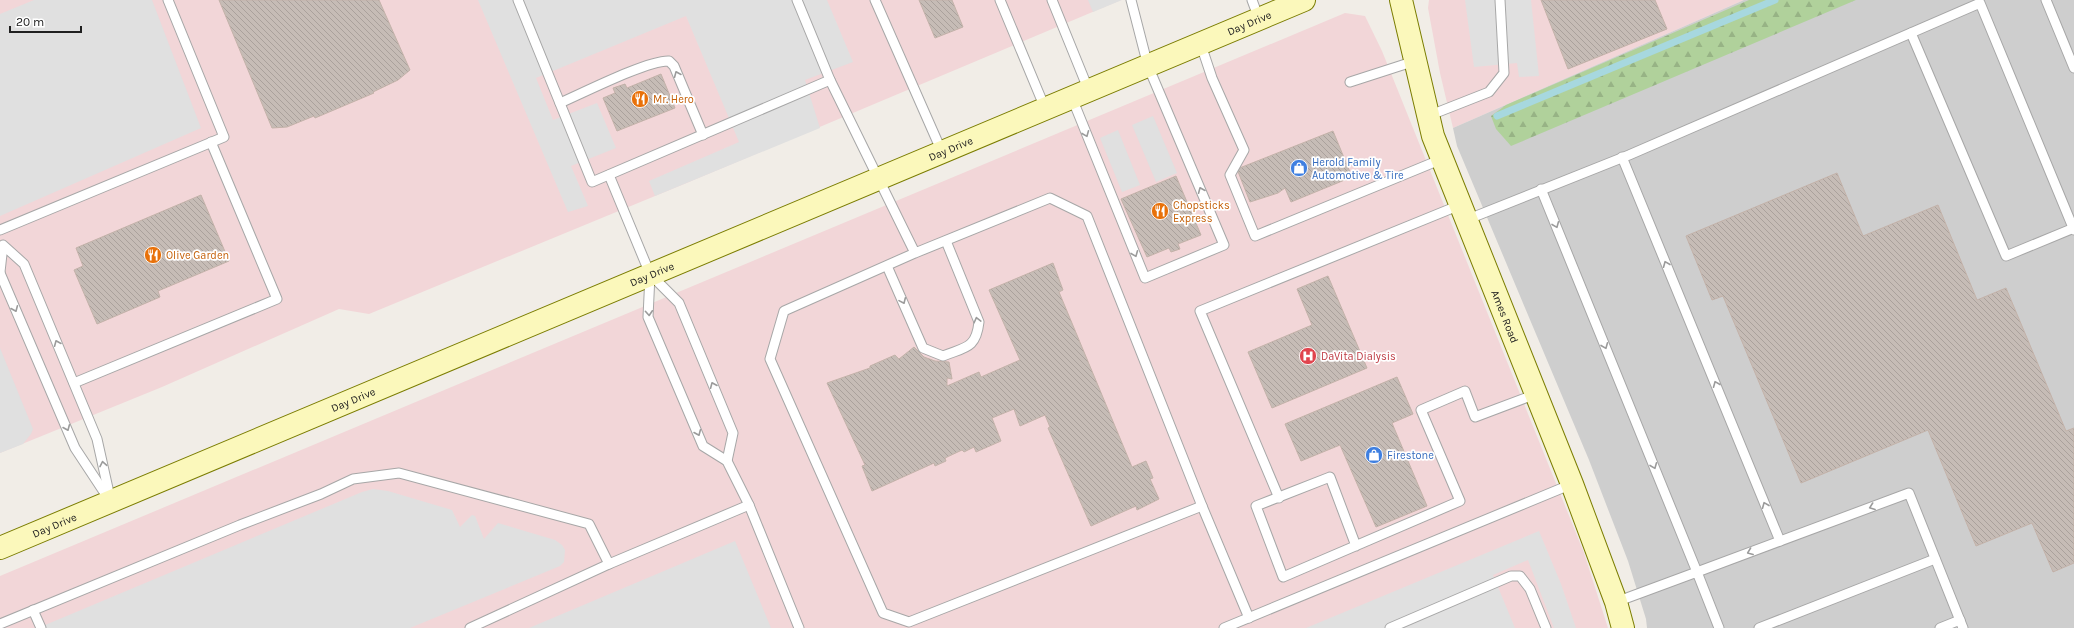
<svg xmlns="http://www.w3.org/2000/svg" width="2074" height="628" font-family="Karla,sans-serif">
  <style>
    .commercial { fill: #f2d6d8 }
    .religious { fill: #cecece }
    .forest { fill: url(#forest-firs) }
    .parking { fill: #e0e0e0 }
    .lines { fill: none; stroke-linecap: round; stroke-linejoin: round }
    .stream { stroke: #a7d8df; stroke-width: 7 }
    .building { fill: url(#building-back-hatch); stroke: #c3b2a9 }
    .lane-casing { stroke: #a7a7a7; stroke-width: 11 }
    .secondary-casing { stroke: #7b7d02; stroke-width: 24 }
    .lane { stroke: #fff; stroke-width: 9 }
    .secondary { stroke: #fbf8bb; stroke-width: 22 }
    .oneway { stroke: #9b9b9b }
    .labels { text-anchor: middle; stroke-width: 3.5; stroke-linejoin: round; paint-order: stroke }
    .street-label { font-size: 11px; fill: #202020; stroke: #fff }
    .food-label { font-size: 11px; fill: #c56008; stroke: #fff; text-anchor: start }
    .shop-label { font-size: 11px; fill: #366cbe; stroke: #fff; text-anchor: start }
    .health-label { font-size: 11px; fill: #be3a42; stroke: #fff; text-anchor: start }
  </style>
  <defs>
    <pattern id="forest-firs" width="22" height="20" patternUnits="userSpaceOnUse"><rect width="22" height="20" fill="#b0d19b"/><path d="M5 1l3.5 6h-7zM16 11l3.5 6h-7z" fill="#97b385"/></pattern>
    <pattern id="building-back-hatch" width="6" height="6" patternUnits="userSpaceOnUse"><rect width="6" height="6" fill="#c6bcb6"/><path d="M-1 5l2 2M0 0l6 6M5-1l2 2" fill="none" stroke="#aaa19c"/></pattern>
  </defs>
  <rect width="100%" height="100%" fill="#f1ede7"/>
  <!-- commercial -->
  <g class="commercial">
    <path d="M0,0h1121l-432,182 -320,132 -30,-5 -177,78 -162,66z"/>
    <path d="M1429,0h315l-291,128 -13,-55 -12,-65z"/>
    <path d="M1345,13l20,3 17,35 202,502 24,75h-1608v-52z"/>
  </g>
  <!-- religious -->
  <path class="religious" d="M1744,0h330v628h-427l-1,-9 -18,-58 -39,-101 -132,-314 -4,-18z"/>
  <!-- forest -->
  <path class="forest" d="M1749,0h107l-345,146 -15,-17 -5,-13 15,-11z"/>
  <!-- parking -->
  <g class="parking">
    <path d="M34,0h118l49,128 -201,88v-202z"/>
    <path d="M478,0h349l26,62 -48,18 15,48 -165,68 -6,-15 90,-39 -53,-126 -150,62 17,42 44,-17 19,45 -45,18 17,40 -20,6z"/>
    <path d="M1088,0h34l-29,12z"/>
    <path d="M1465,0h66l8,76 -20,1 -2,-14 -43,4z"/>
    <path d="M1153,116l24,57 -21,9 -24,-57z"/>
    <path d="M1118,130l22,55 -18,7 -22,-54z"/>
    <path d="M0,348l33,81 -2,5 -8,10 -23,9z"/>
    <path d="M373,489l15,2 64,19 8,17 12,-12 3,1 9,23 14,-16 57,17 7,5 3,5 -1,12 -4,4 -150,62h-372l324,-136z"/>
    <path d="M1539,531l22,53 15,44h-22l-26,-68 -35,15 22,53h-209z"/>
    <path d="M735,541l36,87h-242z"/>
  </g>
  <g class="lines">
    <!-- stream -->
    <path class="stream" d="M1497,116l278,-116"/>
  </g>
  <!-- building -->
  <g class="building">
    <path d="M219,0h160l31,70 -12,10 -25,12 1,1 -59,25 -1,-2 -27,11 -15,1z"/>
    <path d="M919,0h33l11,27 -28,11z"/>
    <path d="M1541,0h114l12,29 -99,40z"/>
    <path d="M661,74l14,34 -58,23 -14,-33 12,-5 -2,-5 12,-4 2,4z"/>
    <path d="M1333,131l19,46 -61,25 -6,-14 -7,5 -28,9 -13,-33z"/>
    <path d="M1837,173l26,63 75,-31 39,95 29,-12 60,143 8,-3v135l-21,9 -21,-49 -56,23 -48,-116 -127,53 -78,-187 -11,4 -26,-64z"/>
    <path d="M1176,176l25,59 -23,9 2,5 -9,3 -2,-4 -22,9 -26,-58z"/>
    <path d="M201,195l28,66 -71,30 2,6 -63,27 -23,-54 9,-4 -7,-18z"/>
    <path d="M1053,263l10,27 -4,2 73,175 14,-6 7,17 -3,1 9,20 -22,11 -1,-4 -45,20 -43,-98 2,-1 -5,-12 -25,11 -6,-17 -22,9 9,23 -25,11 -2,-5 -10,5 -2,-2 -17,8 1,3 -11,5 -1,-3 -62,28 -10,-25 3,-1 -38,-82 43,-15v-2l25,-11 4,4 15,-12 10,10 11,4 14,1 3,17 -5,-1v8l32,-14 2,5 39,-17 -31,-70z"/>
    <path d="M1328,276l39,92 -95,40 -24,-56 64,-27 -15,-36z"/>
    <path d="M1397,377l16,37 -21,9 35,83 -51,21 -36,-82 -39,16 -16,-37z"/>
  </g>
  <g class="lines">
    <defs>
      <g id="lane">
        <path d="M518,0l74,182 238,-102"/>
        <path d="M797,0l33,80 85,173 -131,58 -14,48 113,254 26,9 293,-116 -115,-290 -37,-18 -135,55"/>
        <path d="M875,0l67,152"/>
        <path d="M1000,0l45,108"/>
        <path d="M1052,0l37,91"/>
        <path d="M1252,0l7,19"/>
        <path d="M2046,0l28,68"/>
        <path d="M1911,33l95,223 68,-28"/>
        <path d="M1201,45l11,33 32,72 -14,25 25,61 187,-77"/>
        <path d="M1350,82l65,-21"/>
        <path d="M1072,98l73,180 79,-33 -76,-179 -17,-66"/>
        <path d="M560,103c23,-10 88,-43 109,-42l5,5 29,69"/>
        <path d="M1428,116l61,-24 15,-19 -4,-73"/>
        <path d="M1622,157l158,384"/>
        <path d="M609,175l41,99 29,29 54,130 -6,28"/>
        <path d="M1541,189l156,383 212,-79 54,135"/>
        <path d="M1466,220l163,-65 351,-152 94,227"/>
        <path d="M0,230l224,-93 -56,-137"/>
        <path d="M887,266l36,82 20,8c22,-9 33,-7 36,-34l-33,-81"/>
        <path d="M0,272l3,-27 21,19 73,175 14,63"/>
        <path d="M0,273l75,175 33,50"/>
        <path d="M650,275l-2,42 55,129 24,15 22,44 50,123"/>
        <path d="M74,383l203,-84 -66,-157"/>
        <path d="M1279,498l-79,-187 260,-106"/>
        <path d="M1202,506l47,112"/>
        <path d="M1356,546l-26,-69 -74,29 27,71 177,-76 -39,-91 44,-19 10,26 61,-23"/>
        <path d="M1616,602l81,-30 22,56"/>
        <path d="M33,610l8,18"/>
        <path d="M0,624l240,-99 81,-31 32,-15 46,-6 190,51 20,40 140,-59"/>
        <path d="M470,628l139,-64"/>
        <path d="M1224,628l348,-144"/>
        <path d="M1390,628l121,-52h9l10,13 16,39"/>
        <path d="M1759,628l176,-69"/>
        <path d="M1940,628l20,-8"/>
      </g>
      <g id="secondary">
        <path id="s1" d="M1401,0l32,136 139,348 44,118 7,26"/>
        <path id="s2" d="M0,548l1304,-548"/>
      </g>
    </defs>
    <!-- lane casing -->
    <use href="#lane" class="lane-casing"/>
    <!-- secondary casing -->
    <use href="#secondary" class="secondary-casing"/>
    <!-- lane -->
    <use href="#lane" class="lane"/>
    <!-- secondary -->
    <use href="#secondary" class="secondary"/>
  </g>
  <!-- one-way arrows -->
  <defs><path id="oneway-chevron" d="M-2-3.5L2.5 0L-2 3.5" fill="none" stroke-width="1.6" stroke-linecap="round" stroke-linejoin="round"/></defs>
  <g class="oneway">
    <use href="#oneway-chevron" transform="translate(677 74) rotate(-113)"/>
    <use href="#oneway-chevron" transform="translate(1086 134) rotate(68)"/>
    <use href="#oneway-chevron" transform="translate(1201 190) rotate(-113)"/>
    <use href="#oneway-chevron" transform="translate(1556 225) rotate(68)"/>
    <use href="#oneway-chevron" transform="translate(1135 254) rotate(68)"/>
    <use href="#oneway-chevron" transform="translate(1666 264) rotate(-112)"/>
    <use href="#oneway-chevron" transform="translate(903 301) rotate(66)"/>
    <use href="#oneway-chevron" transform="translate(15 309) rotate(67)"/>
    <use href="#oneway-chevron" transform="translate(649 313) rotate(86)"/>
    <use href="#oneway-chevron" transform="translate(977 320) rotate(-104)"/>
    <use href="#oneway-chevron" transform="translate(57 343) rotate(-113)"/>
    <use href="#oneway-chevron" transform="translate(1605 346) rotate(68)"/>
    <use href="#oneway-chevron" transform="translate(1716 384) rotate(-112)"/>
    <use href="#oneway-chevron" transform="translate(713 385) rotate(-113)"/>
    <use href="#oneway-chevron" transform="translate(67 428) rotate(67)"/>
    <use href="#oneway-chevron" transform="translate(698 433) rotate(67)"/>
    <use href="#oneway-chevron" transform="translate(103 464) rotate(-101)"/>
    <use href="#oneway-chevron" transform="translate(1654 466) rotate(68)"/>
    <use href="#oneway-chevron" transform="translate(1765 505) rotate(-112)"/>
    <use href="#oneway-chevron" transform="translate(1872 507) rotate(160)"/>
    <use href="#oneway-chevron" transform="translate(1750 552) rotate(159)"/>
  </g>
  <!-- icons -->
  <defs>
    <symbol id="restaurant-disc" viewBox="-11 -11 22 22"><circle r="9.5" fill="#e8710a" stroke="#fff"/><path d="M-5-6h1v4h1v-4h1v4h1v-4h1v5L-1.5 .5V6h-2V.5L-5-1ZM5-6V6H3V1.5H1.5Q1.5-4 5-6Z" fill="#fff"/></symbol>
    <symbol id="shop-disc" viewBox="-11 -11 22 22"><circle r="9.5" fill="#3f7fe0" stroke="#fff"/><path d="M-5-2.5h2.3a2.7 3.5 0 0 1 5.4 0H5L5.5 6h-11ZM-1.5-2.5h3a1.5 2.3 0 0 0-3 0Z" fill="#fff"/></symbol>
    <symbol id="hospital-disc" viewBox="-11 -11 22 22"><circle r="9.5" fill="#e0444e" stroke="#fff"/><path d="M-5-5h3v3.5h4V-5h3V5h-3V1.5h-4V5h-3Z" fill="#fff"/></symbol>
  </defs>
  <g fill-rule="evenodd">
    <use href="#restaurant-disc" x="630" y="89" width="20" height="20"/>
    <use href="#shop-disc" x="1289" y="158" width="20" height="20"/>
    <use href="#restaurant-disc" x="1150" y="201" width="20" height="20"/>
    <use href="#restaurant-disc" x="143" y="245" width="20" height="20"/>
    <use href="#hospital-disc" x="1298" y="346" width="20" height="20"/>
    <use href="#shop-disc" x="1364" y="445" width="20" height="20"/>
  </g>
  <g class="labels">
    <!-- street labels -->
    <g class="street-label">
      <text dy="4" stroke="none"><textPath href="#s2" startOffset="1355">Day Drive</textPath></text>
      <text dy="4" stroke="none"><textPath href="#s2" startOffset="1031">Day Drive</textPath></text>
      <text dy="4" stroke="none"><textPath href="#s2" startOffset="707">Day Drive</textPath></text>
      <text dy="4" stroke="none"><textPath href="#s1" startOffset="334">Ames Road</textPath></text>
      <text dy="4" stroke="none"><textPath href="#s2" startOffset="383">Day Drive</textPath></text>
      <text dy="4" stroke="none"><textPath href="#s2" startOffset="59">Day Drive</textPath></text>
    </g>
    <!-- food labels -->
    <g class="food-label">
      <text x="653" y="103">Mr. Hero</text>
      <text x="1173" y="209">Chopsticks<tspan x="1173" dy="13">Express</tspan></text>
      <text x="166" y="259">Olive Garden</text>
    </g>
    <!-- shop labels -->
    <g class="shop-label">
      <text x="1312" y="166">Herold Family<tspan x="1312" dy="13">Automotive &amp; Tire</tspan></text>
      <text x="1387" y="459">Firestone</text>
    </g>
    <!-- health labels -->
    <g class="health-label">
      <text x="1321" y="360">DaVita Dialysis</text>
    </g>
  </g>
  <!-- scale -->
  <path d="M10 26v6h71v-6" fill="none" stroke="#202020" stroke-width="2"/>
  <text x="16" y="26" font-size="12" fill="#202020" stroke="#ffffff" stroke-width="3" paint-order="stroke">20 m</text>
</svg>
